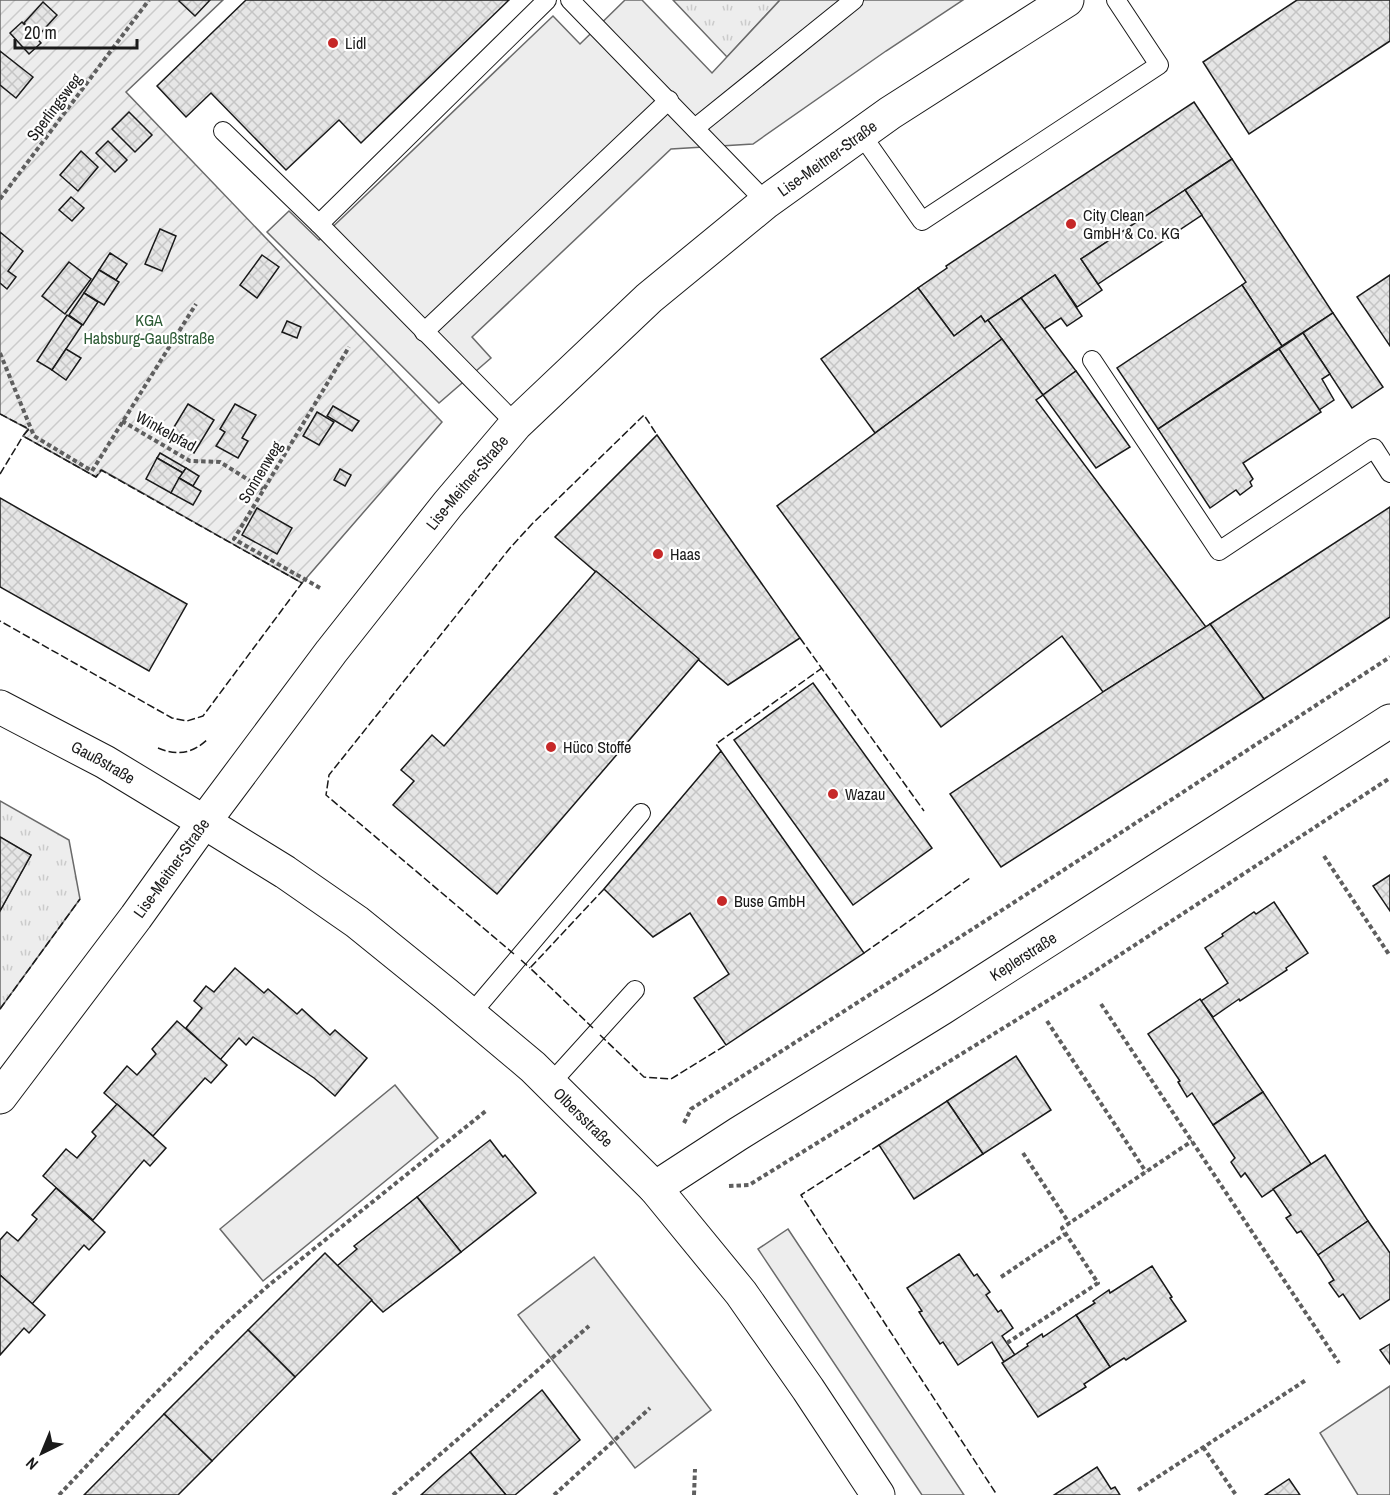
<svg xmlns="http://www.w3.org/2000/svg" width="1390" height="1495" font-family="'Archivo Narrow',sans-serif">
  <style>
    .grass { fill: url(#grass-tufts); stroke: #6a6a6a; stroke-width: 1.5 }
    .garden { fill: url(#garden-furrows); stroke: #6a6a6a; stroke-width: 1.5 }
    .pitch { fill: #ededed; stroke: #6a6a6a; stroke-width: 1.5 }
    .building { fill: url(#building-cross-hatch); stroke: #1a1a1a; stroke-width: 1.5 }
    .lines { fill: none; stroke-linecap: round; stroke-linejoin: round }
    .service-casing { stroke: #1a1a1a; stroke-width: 20 }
    .minor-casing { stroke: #1a1a1a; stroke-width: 35 }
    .tertiary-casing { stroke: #1a1a1a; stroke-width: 35 }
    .secondary-casing { stroke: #1a1a1a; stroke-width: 35 }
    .path { stroke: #5f5f5f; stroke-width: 4; stroke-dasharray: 4.5 3; stroke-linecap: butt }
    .service { stroke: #fff; stroke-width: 18 }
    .minor { stroke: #fff; stroke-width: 33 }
    .tertiary { stroke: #fff; stroke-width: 33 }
    .secondary { stroke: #fff; stroke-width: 33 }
    .fence { stroke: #1a1a1a; stroke-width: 1.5; stroke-dasharray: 8 3; stroke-linecap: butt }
    .poi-dot { fill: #c62828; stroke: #fff; stroke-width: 2 }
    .labels { text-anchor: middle; stroke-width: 4.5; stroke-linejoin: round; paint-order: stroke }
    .poi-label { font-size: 16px; fill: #1a1a1a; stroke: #fff; text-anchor: start }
    .street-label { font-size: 16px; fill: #1a1a1a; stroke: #fff }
    .park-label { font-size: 16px; fill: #2b5a34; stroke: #fff }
  </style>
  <defs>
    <pattern id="grass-tufts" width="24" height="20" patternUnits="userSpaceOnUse" patternTransform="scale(1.5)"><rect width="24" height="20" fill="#ededed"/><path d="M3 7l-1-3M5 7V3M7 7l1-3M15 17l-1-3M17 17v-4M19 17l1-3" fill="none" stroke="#cbcbcb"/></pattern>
    <pattern id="garden-furrows" width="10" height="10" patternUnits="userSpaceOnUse" patternTransform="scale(1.5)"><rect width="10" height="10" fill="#ededed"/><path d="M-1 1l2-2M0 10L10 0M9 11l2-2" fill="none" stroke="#cbcbcb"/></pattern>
    <pattern id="building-cross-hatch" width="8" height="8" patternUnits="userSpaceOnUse" patternTransform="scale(1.5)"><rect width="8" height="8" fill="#e6e6e6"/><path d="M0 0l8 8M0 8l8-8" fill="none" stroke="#c5c5c5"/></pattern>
  </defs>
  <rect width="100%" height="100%" fill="#fff"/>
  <!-- grass -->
  <g class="grass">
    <path d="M673,0h107l-53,57z"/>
    <path d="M0,801l69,39 11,59 -80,110v-98l31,-56 -31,-18z"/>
  </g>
  <!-- garden -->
  <path class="garden" d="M0,0h223l-97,92 316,330 -140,161 -200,-113 -6,7 -73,-41 5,-7 -28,-15z"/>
  <!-- pitch -->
  <g class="pitch">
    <path d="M625,0h17l70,73 68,-73h183l-77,51 -133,93 -82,5 -199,188 19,21 -52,45 -172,-171 22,-21 30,29 234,-224 27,28z"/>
    <path d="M395,1085l43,53 -175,143 -43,-52z"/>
    <path d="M788,1229l176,266h-42l-164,-246z"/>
    <path d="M594,1257l117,153 -76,58 -117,-153z"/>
    <path d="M1390,1386v109h-32l-38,-62z"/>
  </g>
  <!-- building -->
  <g class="building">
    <path d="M180,0h30l-15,16 -16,-15z"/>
    <path d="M246,0h263l-148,143 -22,-23 -53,50 -75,-77 -25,24 -29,-31z"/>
    <path d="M1297,0h93v41l-141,93 -46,-72z"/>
    <path d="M43,2l14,13 -19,21 -14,-13z"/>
    <path d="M22,22l19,21 -12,11 -19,-21z"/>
    <path d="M0,51l33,26 -17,21 -16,-13z"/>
    <path d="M1194,102l38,57 -151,100 21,31 -25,17 -22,-32 -70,47 -4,-6 -27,20 -36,-48 29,-20 -1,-2z"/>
    <path d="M129,112l23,23 -17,17 -23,-23z"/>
    <path d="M108,141l19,19 -12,12 -19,-19z"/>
    <path d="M81,151l17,16 -20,24 -18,-16z"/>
    <path d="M1232,159l101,154 -51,33 -40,-61 4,-3 -61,-92z"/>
    <path d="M1185,190l17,25 -104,69 -17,-25z"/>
    <path d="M71,197l13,11 -12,13 -13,-11z"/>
    <path d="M160,229l16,7 -14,35 -17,-7z"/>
    <path d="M0,232l23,19 -15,20 8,6 -9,12 -7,-6z"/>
    <path d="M110,253l17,11 -11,16 -17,-10z"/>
    <path d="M262,255l17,12 -22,31 -17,-13z"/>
    <path d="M69,262l22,17 -26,35 -23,-18z"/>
    <path d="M99,270l20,12 -15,23 -20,-12z"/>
    <path d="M1055,275l27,41 -15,10 -6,-8 -17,11 -23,-31z"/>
    <path d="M1390,275v71l-33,-49z"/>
    <path d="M1242,285l40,61 -124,83 -41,-61z"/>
    <path d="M918,288l36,48 27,-20 4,6 3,-2 14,19 -127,94 -54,-74z"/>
    <path d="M84,293l14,9 -15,23 -14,-10z"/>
    <path d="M1021,298l55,73 -33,24 -55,-75z"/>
    <path d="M1333,313l50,74 -31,21 -49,-75z"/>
    <path d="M67,315l15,10 -30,45 -15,-9z"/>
    <path d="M287,321l14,6 -4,11 -15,-6z"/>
    <path d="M1303,333l27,41 -8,5 12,21 -15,10 -40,-61z"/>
    <path d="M1002,339l41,56 -7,5 170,227 -103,65 -41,-56 -121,91 -164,-221z"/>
    <path d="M66,349l15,9 -15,22 -14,-10z"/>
    <path d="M1279,349l42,63 -78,51 10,16 -3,3 2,4 -12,9 -4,-5 -26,18 -52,-79z"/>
    <path d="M1076,371l54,76 -34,21 -53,-73z"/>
    <path d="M188,404l26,16 -20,33 -26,-16z"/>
    <path d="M235,404l21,11 -14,23 6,3 -10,17 -22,-12 9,-14 -5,-3z"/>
    <path d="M333,406l26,15 -7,10 -25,-15z"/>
    <path d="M317,412l17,10 -15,23 -16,-9z"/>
    <path d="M657,435l143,203 -72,47 -173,-148z"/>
    <path d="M160,453l26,15 -3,5 -26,-15z"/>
    <path d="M157,458l26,15 -12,20 -25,-14z"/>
    <path d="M186,468l13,8 -6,10 -14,-8z"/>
    <path d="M340,469l11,6 -6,11 -11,-6z"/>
    <path d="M179,478l22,13 -8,14 -22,-12z"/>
    <path d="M0,498l187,106 -38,67 -149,-84z"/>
    <path d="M1390,507v110l-126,82 -54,-75z"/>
    <path d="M257,508l35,20 -15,26 -35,-19z"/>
    <path d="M596,571l103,88 -202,235 -104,-89 21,-24 -13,-11 31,-35 12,11z"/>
    <path d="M1210,624l54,75 -263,168 -51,-73 153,-102z"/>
    <path d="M813,683l119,165 -79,57 -119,-165z"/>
    <path d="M721,751l143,202 -138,92 -32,-47 35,-24 -39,-61 -37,24 -49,-48z"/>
    <path d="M0,837l31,18 -31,56z"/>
    <path d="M1390,875v36l-17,-25z"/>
    <path d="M1274,902l34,51 -22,15 1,2 -47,31 -1,-2 -26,18 -12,-16 27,-18 -23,-35 18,-12 -1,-2 32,-22 2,2z"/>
    <path d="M235,968l29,25 4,-4 29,25 5,-5 28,26 5,-5 32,28 -32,38 -21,-18 -61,-41 -7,8 -7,-7 -19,22 -34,-32 16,-20 -8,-7 12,-15 8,6z"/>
    <path d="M1200,999l63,93 -50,33 -21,-32 -5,4 -9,-15 2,-1 -32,-47z"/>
    <path d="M177,1021l50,44 -16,18 -6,-5 -52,58 -49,-43 23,-27 10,9 19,-21 -4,-5z"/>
    <path d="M1016,1056l35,54 -68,44 -36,-53z"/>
    <path d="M1263,1092l48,72 -49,33 -17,-24 -4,4 -10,-15 4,-4 -22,-33z"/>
    <path d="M947,1101l36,53 -69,45 -35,-54z"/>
    <path d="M117,1104l49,44 -16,18 -6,-6 -51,60 -50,-44 23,-27 11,9 19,-22 -4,-4z"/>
    <path d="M490,1140l13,17 2,-2 31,38 -75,59 -44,-55z"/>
    <path d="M1325,1155l43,66 -50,34 -17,-24 -4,2 -11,-15 5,-3 -18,-26z"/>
    <path d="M56,1188l49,44 -16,18 -5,-5 -52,59 -32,-29v-35l7,-8 11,9 19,-22 -5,-4z"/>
    <path d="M417,1197l44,55 -78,60 -46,-46 20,-17 -3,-3z"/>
    <path d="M1368,1221l22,32v46l-30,20 -17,-25 -4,3 -10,-14 5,-3 -16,-25z"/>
    <path d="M325,1253l47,47 -77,77 -47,-47z"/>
    <path d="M959,1254l15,22 3,-2 13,18 -4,3 12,17 3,-2 12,18 -11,8 13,19 -11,7 -12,-20 -34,23 -15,-23 -3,2 -8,-12 -13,-20 3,-1 -15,-23z"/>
    <path d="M1152,1266l20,31 -2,1 16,23 -60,39 -2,-2 -14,9 -34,-52 19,-12 -2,-2 16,-11 1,3z"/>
    <path d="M0,1275l45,40 -16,18 -5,-5 -24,27z"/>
    <path d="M1076,1315l34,52 -26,17 2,3 -48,30 -36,-54 26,-17 -1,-2 15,-10 1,3z"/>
    <path d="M248,1330l47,47 -83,84 -48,-47z"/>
    <path d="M1390,1344v20l-10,-14z"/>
    <path d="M542,1390l38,50 -65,55h-9l-36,-43z"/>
    <path d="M164,1414l48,47 -34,34h-94z"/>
    <path d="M470,1452l36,43h-85l22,-20z"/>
    <path d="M1097,1467l14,22 4,-2 5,8h-66z"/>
    <path d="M1289,1479l11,16h-35z"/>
  </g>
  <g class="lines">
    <defs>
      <g id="service">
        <path d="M570,0l196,202"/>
        <path d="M695,128l159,-128"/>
        <path d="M223,131l96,93"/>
        <path d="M861,134l61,87 237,-156 -43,-65"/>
        <path d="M424,332l245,-232"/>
        <path d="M1092,360l127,191 155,-103 16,25"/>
        <path d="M516,424l-197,-200 228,-224"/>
        <path d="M471,1014l170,-201"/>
        <path d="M550,1084l85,-94"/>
      </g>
      <g id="minor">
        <path id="s1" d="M655,1188l83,-54 204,-126 448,-287"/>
      </g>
      <g id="tertiary">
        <path id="s2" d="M204,822l81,50 72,50 89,72 87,73 122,121 86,105 67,96 70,106"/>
      </g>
      <g id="secondary">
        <path id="s3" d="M0,707l105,55 99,60"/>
        <path id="s4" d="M0,1097l136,-180 68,-95 127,-170 117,-148 68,-80 133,-126 117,-96 124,-89 177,-113"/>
      </g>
    </defs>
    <!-- service casing -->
    <use href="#service" class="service-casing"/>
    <!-- minor casing -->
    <use href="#minor" class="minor-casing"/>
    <!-- tertiary casing -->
    <use href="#tertiary" class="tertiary-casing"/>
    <!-- secondary casing -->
    <use href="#secondary" class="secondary-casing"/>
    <!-- path -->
    <g class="path">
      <path d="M0,199l149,-199"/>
      <path d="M0,353l34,83 58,35 104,-167"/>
      <path d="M122,421l68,40 30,1 43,27"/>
      <path d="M320,588l-86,-49 115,-192"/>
      <path d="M1324,856l66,100"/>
      <path d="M1101,1004l238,359"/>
      <path d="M1047,1021l99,151"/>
      <path d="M684,1123l7,-14 319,-204 380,-248"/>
      <path d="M1023,1153l46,70"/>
      <path d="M729,1186l20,-1 337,-208 304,-199"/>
      <path d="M1001,1277l64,-43"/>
      <path d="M1007,1343l91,-60 -36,-55 130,-87"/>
      <path d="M1203,1447l33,48"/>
      <path d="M1138,1490l168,-110"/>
      <path d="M59,1495l88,-93 77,-77 45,-40 218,-175"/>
      <path d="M393,1495l196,-169"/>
      <path d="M554,1495l96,-87"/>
      <path d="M694,1495l1,-26"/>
    </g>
    <!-- service -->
    <use href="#service" class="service"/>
    <!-- minor -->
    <use href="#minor" class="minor"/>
    <!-- tertiary -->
    <use href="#tertiary" class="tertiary"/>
    <!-- secondary -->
    <use href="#secondary" class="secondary"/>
    <!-- fence -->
    <g class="fence">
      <path d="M0,414l29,15 -6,7 73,41 5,-7 201,113 -99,133 -16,5 -15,-3 -172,-97"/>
      <path d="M0,474l23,-38"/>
      <path d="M800,638l124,173"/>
      <path d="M158,748c19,8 34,6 50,-9"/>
      <path d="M721,751l-5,-7 106,-76"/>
      <path d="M864,953l106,-75"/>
      <path d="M514,954l-188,-159 3,-20 181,-227 22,-24 112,-109 13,20"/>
      <path d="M521,960l9,8"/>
      <path d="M0,1009l80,-110"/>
      <path d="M593,1028l-63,-60 74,-79"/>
      <path d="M600,1035l44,42 27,2 55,-34"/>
      <path d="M879,1145l-78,50 196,300"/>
    </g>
  </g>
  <!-- markers -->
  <g class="poi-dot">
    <circle cx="333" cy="43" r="6"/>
    <circle cx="1071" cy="224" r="6"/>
    <circle cx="658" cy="554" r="6"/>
    <circle cx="551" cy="747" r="6"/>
    <circle cx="833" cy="794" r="6"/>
    <circle cx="722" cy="901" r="6"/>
  </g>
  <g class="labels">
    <!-- poi labels -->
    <g class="poi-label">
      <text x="345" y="49">Lidl</text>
      <text x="1083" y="221">City Clean<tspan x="1083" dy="18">GmbH &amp; Co. KG</tspan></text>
      <text x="670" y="560">Haas</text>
      <text x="563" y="753">Hüco Stoffe</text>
      <text x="845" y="800">Wazau</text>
      <text x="734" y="907">Buse GmbH</text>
    </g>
    <!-- street labels -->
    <g class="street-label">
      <text transform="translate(54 107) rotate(-53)" y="6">Sperlingsweg</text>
      <text dy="6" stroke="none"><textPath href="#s4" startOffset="1258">Lise-Meitner-Straße</textPath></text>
      <text transform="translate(166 431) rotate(29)" y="6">Winkelpfad</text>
      <text transform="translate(260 472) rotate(-59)" y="6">Sonnenweg</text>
      <text dy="6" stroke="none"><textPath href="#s4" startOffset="772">Lise-Meitner-Straße</textPath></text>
      <text dy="6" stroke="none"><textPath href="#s3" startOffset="117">Gaußstraße</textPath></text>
      <text dy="6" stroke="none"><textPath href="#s4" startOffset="286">Lise-Meitner-Straße</textPath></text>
      <text dy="6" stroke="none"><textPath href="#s1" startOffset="435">Keplerstraße</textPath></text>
      <text dy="6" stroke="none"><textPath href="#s2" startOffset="482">Olbersstraße</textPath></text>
    </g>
    <!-- park labels -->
    <g class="park-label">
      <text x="149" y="326">KGA<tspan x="149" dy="18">Habsburg-Gaußstraße</tspan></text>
    </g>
  </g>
  <!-- north arrow -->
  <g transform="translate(42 1453) rotate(223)" stroke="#ffffff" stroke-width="4.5" paint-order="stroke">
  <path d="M0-4.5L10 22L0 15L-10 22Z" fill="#1a1a1a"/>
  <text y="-9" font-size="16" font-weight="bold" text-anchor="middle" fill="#1a1a1a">N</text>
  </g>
  <!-- scale -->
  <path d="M15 39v9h122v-9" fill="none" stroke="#1a1a1a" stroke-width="3"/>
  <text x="24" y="39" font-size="18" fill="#1a1a1a" stroke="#ffffff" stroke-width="4.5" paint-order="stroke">20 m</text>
</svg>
